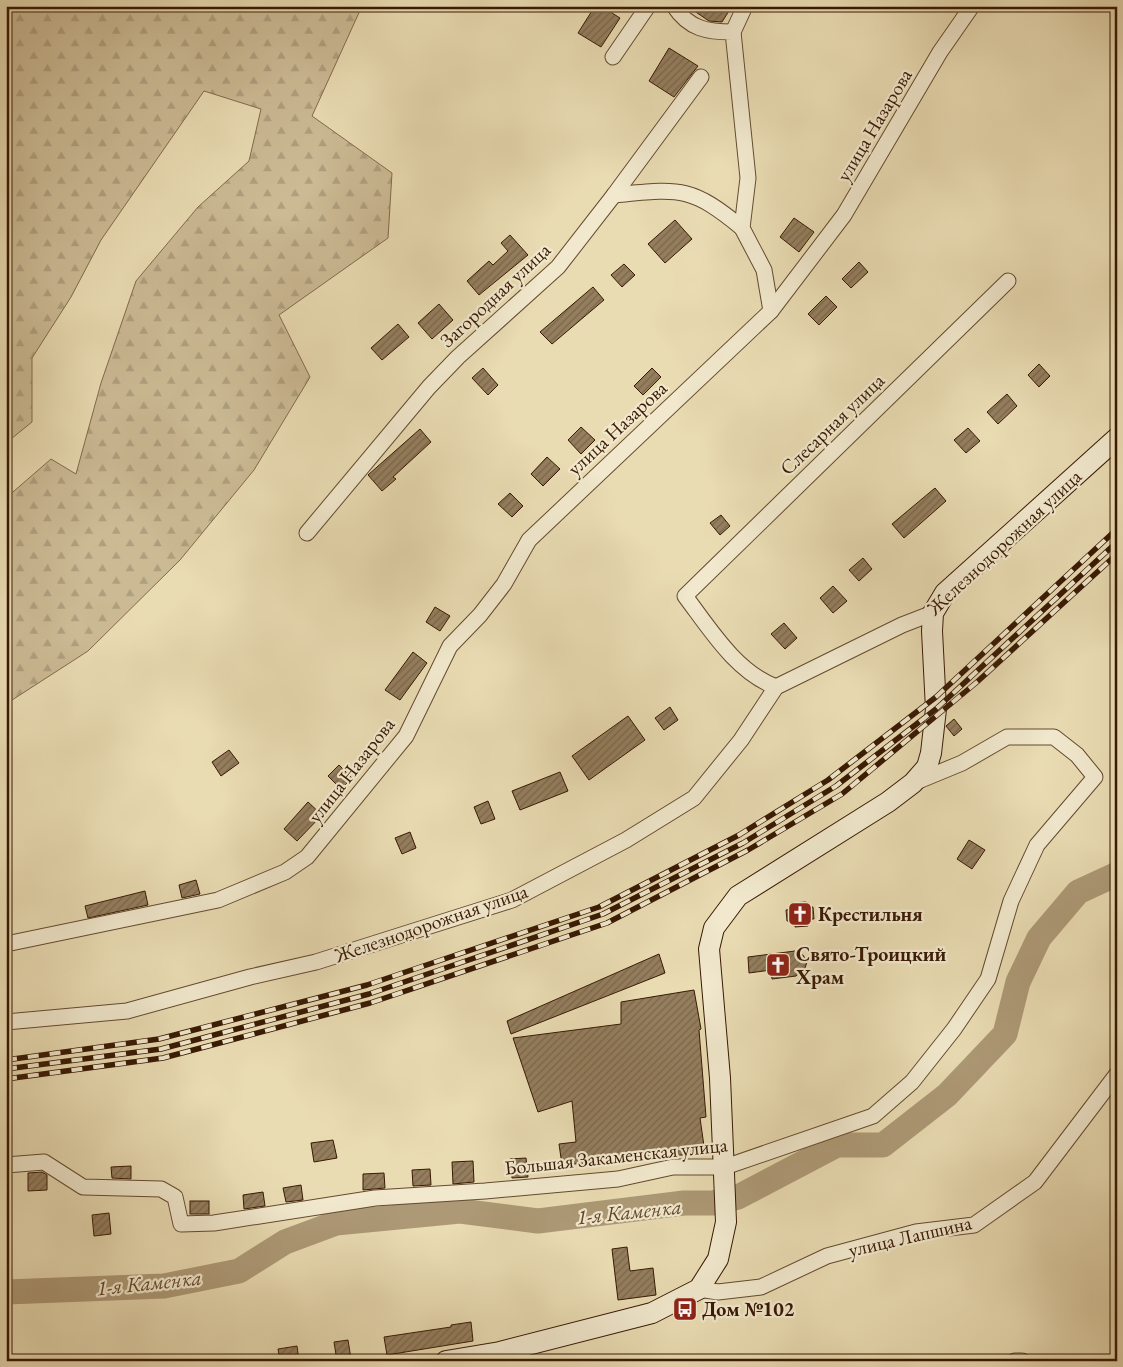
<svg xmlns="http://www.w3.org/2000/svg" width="1123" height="1367" font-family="'EB Garamond',serif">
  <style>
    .forest { fill: url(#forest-firs); stroke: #826a4c }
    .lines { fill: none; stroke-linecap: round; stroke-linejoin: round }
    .river { stroke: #ad9976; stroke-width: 25 }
    .building { fill: url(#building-hatch); stroke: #381903 }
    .street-casing { stroke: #644a2f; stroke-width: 17 }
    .secondary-casing { stroke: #381903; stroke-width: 22 }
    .street { stroke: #f1e8cd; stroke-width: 15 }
    .secondary { stroke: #f1e8cd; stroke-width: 20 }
    .rail-casing { stroke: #381903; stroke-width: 5.5 }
    .rail { stroke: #f1e8cd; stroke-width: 4; stroke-dasharray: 11; stroke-linecap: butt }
    .labels { text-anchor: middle; stroke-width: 4.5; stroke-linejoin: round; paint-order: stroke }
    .street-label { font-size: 20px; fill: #381903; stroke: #f1e8cd }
    .poi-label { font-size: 20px; font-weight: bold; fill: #381903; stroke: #f1e8cd; text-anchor: start }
    .water-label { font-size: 21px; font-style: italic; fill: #61462b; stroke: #f1e8cd }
  </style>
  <defs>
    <pattern id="forest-firs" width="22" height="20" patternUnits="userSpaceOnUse" patternTransform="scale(1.25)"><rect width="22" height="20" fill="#cbba94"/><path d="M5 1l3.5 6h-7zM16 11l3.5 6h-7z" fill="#af9f7e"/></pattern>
    <pattern id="building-hatch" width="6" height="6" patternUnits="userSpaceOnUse" patternTransform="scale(1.25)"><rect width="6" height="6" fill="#947e5e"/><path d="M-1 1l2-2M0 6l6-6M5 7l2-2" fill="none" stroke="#7a664b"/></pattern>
  </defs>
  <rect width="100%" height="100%" fill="#e9dbb2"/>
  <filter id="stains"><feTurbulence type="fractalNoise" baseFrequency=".004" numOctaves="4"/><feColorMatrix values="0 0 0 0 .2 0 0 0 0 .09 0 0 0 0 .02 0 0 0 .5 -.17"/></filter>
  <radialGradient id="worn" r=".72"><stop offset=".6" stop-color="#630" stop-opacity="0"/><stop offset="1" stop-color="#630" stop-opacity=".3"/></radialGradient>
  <!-- forest -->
  <path class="forest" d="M6,6h356l-50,110 80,57 -4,65 -109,77 31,62 -56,93 -74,90 -92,91 -79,51h-3v-204l45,-39 25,15 25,-91 35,-102 62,-74 51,-46 12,-52 -57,-18 -103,149 -30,57 -39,61v64l-26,21z"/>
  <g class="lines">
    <!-- river -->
    <path class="river" d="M6,1292l158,-6 75,-15 46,-29 51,-19 124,-12 78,10 146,-18h29l25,-6 99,-52h46l64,-50 58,-61 13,-52 21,-44 39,-46 39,-18"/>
  </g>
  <!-- building -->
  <g class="building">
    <path d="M595,6h6l19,12 -19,29 -23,-14z"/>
    <path d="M687,6h45l-10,16 -13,-1z"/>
    <path d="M669,48l29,18 -24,31 -25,-16z"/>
    <path d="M794,218l20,14 -15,20 -19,-15z"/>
    <path d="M675,220l17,19 -27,24 -17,-19z"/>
    <path d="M510,235l18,20 -49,40 -12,-14 22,-20 4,4 15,-14 -7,-8z"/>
    <path d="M859,262l9,10 -17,16 -9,-9z"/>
    <path d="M624,264l11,11 -13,12 -11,-12z"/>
    <path d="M593,287l11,13 -52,44 -12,-12z"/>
    <path d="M826,296l11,11 -18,18 -11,-11z"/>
    <path d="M439,304l14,16 -21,19 -14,-16z"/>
    <path d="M398,324l11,13 -27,23 -11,-12z"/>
    <path d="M1039,364l11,12 -11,11 -11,-12z"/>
    <path d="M483,368l15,17 -10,10 -16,-17z"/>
    <path d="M652,368l9,9 -18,18 -9,-9z"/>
    <path d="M1007,394l10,12 -19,18 -11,-12z"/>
    <path d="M581,427l14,13 -14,14 -13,-14z"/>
    <path d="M968,428l12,13 -14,12 -12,-13z"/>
    <path d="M420,429l11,13 -38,35 3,2 -14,12 -14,-16z"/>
    <path d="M547,457l13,12 -17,17 -12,-12z"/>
    <path d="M935,488l11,13 -42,37 -12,-14z"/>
    <path d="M510,493l13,13 -11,11 -14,-13z"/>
    <path d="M721,515l9,11 -10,9 -10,-12z"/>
    <path d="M863,558l9,11 -13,12 -10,-11z"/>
    <path d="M833,586l14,15 -14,12 -13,-15z"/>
    <path d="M435,607l15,9 -10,15 -14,-9z"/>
    <path d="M784,623l13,15 -12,11 -14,-15z"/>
    <path d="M413,652l14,11 -27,37 -15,-10z"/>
    <path d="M670,707l8,13 -14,10 -9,-12z"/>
    <path d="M628,716l17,24 -56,40 -17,-24z"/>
    <path d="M954,719l8,10 -8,7 -8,-10z"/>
    <path d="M229,750l10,13 -18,13 -9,-14z"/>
    <path d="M339,765l13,13 -11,11 -13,-13z"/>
    <path d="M560,772l8,19 -48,19 -8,-19z"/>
    <path d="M488,801l7,18 -14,5 -7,-17z"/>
    <path d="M308,802l14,13 -25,26 -13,-12z"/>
    <path d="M410,832l6,16 -14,6 -7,-16z"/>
    <path d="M969,840l16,10 -13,19 -15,-10z"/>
    <path d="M196,880l4,14 -18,4 -3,-13z"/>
    <path d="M145,891l3,14 -60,13 -3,-12z"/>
    <path d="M806,902v6l7,-1 1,12h-7l1,7 -13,1v-6h-8l-1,-11 7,-1v-6z"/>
    <path d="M795,951l8,4 4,7 -2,6 -9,8 -24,3 -1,-9 -22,3 -1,-16z"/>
    <path d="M659,954l6,19 -154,61 -4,-13z"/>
    <path d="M694,990l7,39 -2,1 7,87 -6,1 5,35 -143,12 -3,-21 17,-2 -4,-41 -34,11 -25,-74 108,-14v-22z"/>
    <path d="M333,1140l4,18 -23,4 -3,-19z"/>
    <path d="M526,1158l2,19 -16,1 -2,-19z"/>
    <path d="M473,1161l1,21 -21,2 -1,-22z"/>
    <path d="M131,1166v13l-19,-1 -1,-11z"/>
    <path d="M430,1169l1,16 -18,1 -1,-16z"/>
    <path d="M42,1172l5,3v15l-19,1v-18z"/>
    <path d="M384,1173l1,15 -22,2v-16z"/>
    <path d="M301,1185l2,15 -17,2 -3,-14z"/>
    <path d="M263,1192l2,14 -21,3 -1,-14z"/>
    <rect x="190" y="1201" width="19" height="13"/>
    <path d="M109,1213l2,21 -17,2 -2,-21z"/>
    <path d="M627,1247l3,24 23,-3 3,27 -38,5 -6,-51z"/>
    <path d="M471,1322l2,19 -86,14 -3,-18 67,-10v-2z"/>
    <path d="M348,1340l3,19 -14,2 -3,-19z"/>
    <path d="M297,1346l2,15h-19l-2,-12z"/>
  </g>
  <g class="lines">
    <defs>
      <g id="street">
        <path d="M674,6c15,23 33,26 59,26l15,146 -6,50 22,42 7,41"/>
        <path d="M733,32l12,-26"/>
        <path d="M613,57l35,-51"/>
        <path d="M614,195c65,-6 76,-10 128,33"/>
        <path d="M307,533l122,-146 29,-30 100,-90 56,-72 87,-118"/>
        <path d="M776,687c-40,-15 -66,-58 -91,-91l323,-315"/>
        <path d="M6,944l212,-44 67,-28 22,-15 99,-121 44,-90 30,-31 24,-31 25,-44 242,-229 73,-96 96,-163 32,-46"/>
        <path d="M6,1022l121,-11 123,-34 66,-15 196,-62 114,-60 68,-42 47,-58 35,-53 126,-62 31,-12"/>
        <path d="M6,1165l38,-3 39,25 78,2 14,8 6,27 33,-1 161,-25 110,-7 133,-12 55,-12h52l148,-51 39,-34 42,-53 34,-50 23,-78 26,-56 58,-68 -18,-22 -23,-18h-47l-45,26 -46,19"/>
        <path d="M699,1289l19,3 43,-5 66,-31 89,-24 58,-7 61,-43 82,-108"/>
        <path d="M1015,1361h7"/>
      </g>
      <path id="secondary" d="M446,1361l54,-9 152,-39 47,-24 19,-30 8,-37 -6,-144 -11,-129 5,-21 24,-32 150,-94 25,-19 14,-16 4,-14 5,-44 -4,-78 1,-18 12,-20 172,-155"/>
    </defs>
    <!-- street casing -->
    <use href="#street" class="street-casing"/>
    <!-- secondary casing -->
    <use href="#secondary" class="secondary-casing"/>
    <!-- street -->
    <use href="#street" class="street"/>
    <!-- secondary -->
    <use href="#secondary" class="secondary"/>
    <defs>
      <g id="rail">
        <path d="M6,1060l153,-21 208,-54 232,-78 140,-72 89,-55 108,-83 181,-168"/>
        <path d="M6,1069l155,-20 208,-55 234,-80 140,-71 93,-57 100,-77 181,-167"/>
        <path d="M6,1079l157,-21 207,-55 237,-80 141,-73 94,-56 135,-112 140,-128"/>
      </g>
    </defs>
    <!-- rail casing -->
    <use href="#rail" class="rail-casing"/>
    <!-- rail -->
    <use href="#rail" class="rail"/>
  </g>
  <!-- icons -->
  <defs>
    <symbol id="church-square" viewBox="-11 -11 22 22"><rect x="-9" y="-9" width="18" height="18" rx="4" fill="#8f2418" stroke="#f1e8cd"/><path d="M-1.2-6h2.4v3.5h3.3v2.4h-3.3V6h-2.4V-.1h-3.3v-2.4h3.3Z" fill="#fff"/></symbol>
    <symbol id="bus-square" viewBox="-11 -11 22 22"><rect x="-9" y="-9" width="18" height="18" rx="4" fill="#8f2418" stroke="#f1e8cd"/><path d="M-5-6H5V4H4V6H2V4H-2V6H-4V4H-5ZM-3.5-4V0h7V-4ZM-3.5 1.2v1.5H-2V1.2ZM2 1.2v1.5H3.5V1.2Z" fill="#fff"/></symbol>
  </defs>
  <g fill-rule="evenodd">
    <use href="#church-square" x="786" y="900" width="28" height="28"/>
    <use href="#church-square" x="764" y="951" width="28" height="28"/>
    <use href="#bus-square" x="671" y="1295" width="28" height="28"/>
  </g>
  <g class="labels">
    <!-- street labels -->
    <g class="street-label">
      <text transform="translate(874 125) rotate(-59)" y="7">улица Назарова</text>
      <text transform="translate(495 295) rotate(-43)" y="7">Загородная улица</text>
      <text transform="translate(832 424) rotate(-44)" y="7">Слесарная улица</text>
      <text transform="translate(617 428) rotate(-43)" y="7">улица Назарова</text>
      <text transform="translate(1004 542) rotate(-43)" y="7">Железнодорожная улица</text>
      <text transform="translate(351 770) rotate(-52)" y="7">улица Назарова</text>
      <text transform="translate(431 923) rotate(-19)" y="7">Железнодорожная улица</text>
      <text transform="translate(616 1156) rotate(-6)" y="7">Большая Закаменская улица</text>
      <text transform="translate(910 1236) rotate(-13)" y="7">улица Лапшина</text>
    </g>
    <!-- poi labels -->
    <g class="poi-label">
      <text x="818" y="921">Крестильня</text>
      <text x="796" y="961">Свято-Троицкий<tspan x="796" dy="23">Храм</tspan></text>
      <text x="702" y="1316">Дом №102</text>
    </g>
    <!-- water labels -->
    <g class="water-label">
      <text transform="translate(629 1212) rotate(-6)" y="7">1-я Каменка</text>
      <text transform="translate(149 1283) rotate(-6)" y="7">1-я Каменка</text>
    </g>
  </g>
  <!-- margin -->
  <rect width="1123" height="1367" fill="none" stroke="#e9dbb2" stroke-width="25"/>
  <rect x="8" y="8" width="1108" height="1352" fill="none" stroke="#381903" stroke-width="2.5"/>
  <rect x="12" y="12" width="1098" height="1342" fill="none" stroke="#381903"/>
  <rect width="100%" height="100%" filter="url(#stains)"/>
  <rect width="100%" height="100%" fill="url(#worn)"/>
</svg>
